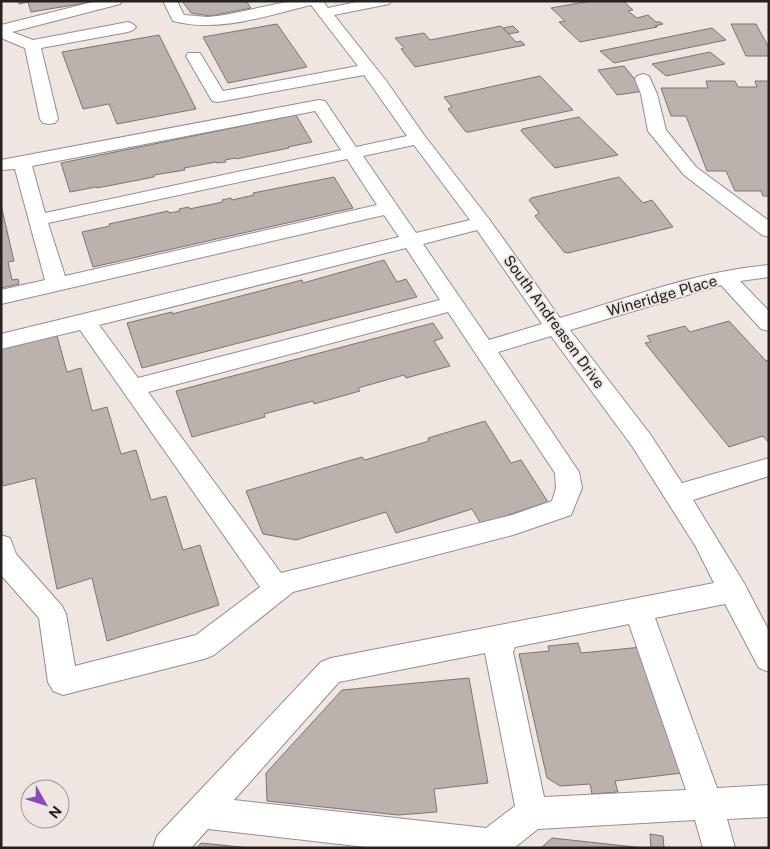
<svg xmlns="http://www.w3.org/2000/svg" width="770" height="849" font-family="'Public Sans',sans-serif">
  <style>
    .building { fill: #bbb2ae; stroke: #7d7571 }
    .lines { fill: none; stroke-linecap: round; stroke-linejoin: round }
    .minor-casing { stroke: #968e8a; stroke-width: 2 }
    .minor { fill: #fff; fill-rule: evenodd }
    .labels { text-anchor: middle; stroke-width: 4; stroke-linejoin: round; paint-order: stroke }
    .street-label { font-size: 15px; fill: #24211f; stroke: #efe6e2 }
  </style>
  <rect width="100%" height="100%" fill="#efe6e2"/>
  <!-- building -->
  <g class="building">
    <path d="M19,1h79l-67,11 -3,-10 -9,2z"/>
    <path d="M182,1h64l5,7 -41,8 -19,-3z"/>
    <path d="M590,1h33l10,9 -5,1 9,7 11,-3 8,7h4l3,2 -8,2 2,1 -77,15 -21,-20 6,-1 -14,-13z"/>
    <path d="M277,24l30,43 -79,16 -25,-46z"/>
    <path d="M731,24h25l13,24v8h-23z"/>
    <path d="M501,26l15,16 5,-1 4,4 -110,22 -14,-18 3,-1 -9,-10 29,-5 6,7z"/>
    <path d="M513,26l6,6 -10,2 -6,-6z"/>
    <path d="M712,28l14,12 -112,23 -14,-12z"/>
    <path d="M159,35l37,74 -79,15 -8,-20 -26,5 -21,-57z"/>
    <path d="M710,52l15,12 -59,12 -14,-12z"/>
    <path d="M624,66l20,25 -27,4 -19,-25z"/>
    <path d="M540,76l33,34 -104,22h-3l-18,-23 4,-2 -8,-10z"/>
    <path d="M706,81h29l3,6h19l-2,-6h14v115h-6l-2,-5h-26l-9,-20h-19l-21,-55h-15l-10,-28h47z"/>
    <path d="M296,115l16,27 -24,5 1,1 -53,11 -1,-1 -10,2 1,2 -9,1 -1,-1 -32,6 1,2 -31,5v2l-57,11 -1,-1 -26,5 -9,-29z"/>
    <path d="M579,117l39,38 -63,13 -34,-37 1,-2z"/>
    <path d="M334,177l19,31 -260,59 -11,-35 28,-6 -1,-2 59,-13 1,2 11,-2 -1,-2 10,-2v2l34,-7 -1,-2 9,-2 1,2 22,-5 -1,-2z"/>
    <path d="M619,177l24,26 9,-3 21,27 -105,26 -4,-1 -29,-36 4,-3 -10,-13 2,-2z"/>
    <path d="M1,205l13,56 -6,1 4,18 6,-1 1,5 -18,4z"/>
    <path d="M384,260l13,22 9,-3 11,18 -275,71 -15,-45 45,-11v2l130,-34 1,3z"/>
    <path d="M729,321l37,40 3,-1v83l-6,-7 -34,11 -84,-104 6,-1 -4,-6 38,-10 5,6z"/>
    <path d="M433,323l10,15 -9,3 16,25 -44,12 -2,-3 -46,13 2,3 -46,13 -1,-3 -49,13 1,3 -73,20 -16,-46z"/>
    <path d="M56,332l11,40 14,-4 11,43 15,-4 14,47 15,-4 15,50 15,-4 17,54 17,-5 19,60 -112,36 -15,-63 -35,11 -22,-111 -32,8 -2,-11v-130z"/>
    <path d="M485,421l26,42 10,-3 27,42 -67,22 -9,-15 -76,24 -10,-21 -90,28 -33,-6 -17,-43 116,-34 3,3 64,-19 -1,-3z"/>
    <path d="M578,643l3,10 61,-6 40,126 -67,8 3,11 -26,2 -2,-10 -30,2 -13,-8 -28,-124 30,-3 -1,-5z"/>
    <path d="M469,678l19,105 -54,6 3,23 -39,3 -131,-14 -1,-28 76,-83z"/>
    <path d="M650,834l13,2 1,12h-13z"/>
    <path d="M552,838l92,10h-103z"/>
    <path d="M201,843l49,5h-53z"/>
  </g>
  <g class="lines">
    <defs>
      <g id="minor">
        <path d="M97,1h25l-2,3 -108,28 21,8 95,-18 5,2 3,3 -3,3 -5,2 -87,16 17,71 -3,4 -6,1 -6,-1 -3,-4 -15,-71 -24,-10v-13z"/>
        <path d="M163,1h14l7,14 24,2 17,-2 66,-14h32l5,7 33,-7h30l-2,3 -55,11 53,67 37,53 65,84 71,99c69,-20 138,-47 209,-53v12l-29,4 29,30v20l-8,-2 -40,-44 -151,45 80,104 32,49 87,-25v18l-76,24 51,83 25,48v41l-10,-4 -34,-64 -70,14 62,170 52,-3v32l-42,2 8,29h-32l-8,-28 -157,9 -24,19h-140l-166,-19 -17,19h-38l4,-12 164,-174 10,-4 383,-75 -18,-36 -64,-101 -81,-110 -53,16 81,120 3,16 -11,27 -58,20 -220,57 -79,63 -10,4 -141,36 -10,-4 -5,-9 -9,-64 -38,-43v-40l9,3 6,16 46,52 4,8 9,52 121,-31 64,-48 -180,-257 -79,19v-15l398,-97 -15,-22 -383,89v-14l44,-10 -30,-111 -14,1v-10l318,-60 6,1 31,46 51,-11 -43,-61 -146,27 -6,-1 -26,-45 2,-3h12l23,38 135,-25 -47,-61c-46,11 -92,28 -138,16zM315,111l26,39 -296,63 -13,-47zM414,145l56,75 -54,13 -53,-77zM347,159l30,46 -312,71 -17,-53zM477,230l65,94 -53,16 -66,-96zM406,248l34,52 -302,78 -39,-53zM448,312l107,161 1,15 -4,13 -40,14 -231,58 -133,-181zM629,624l57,166 -142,7 -31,-145 2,-5zM485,653l30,153 -29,22 -252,-28 105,-118z"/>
        <path d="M643,74l6,2 8,18 9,36 30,37 73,54v16l-7,-2 -78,-60 -36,-44 -7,-37 -6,-15 2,-3z"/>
      </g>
    </defs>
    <!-- minor casing -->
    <use href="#minor" class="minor-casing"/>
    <!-- minor -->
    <use href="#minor" class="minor"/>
  </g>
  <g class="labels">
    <!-- street labels -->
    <g class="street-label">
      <text transform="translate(662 296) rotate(-16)" y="5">Wineridge Place</text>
      <text transform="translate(554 322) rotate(54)" y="5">South Andreasen Drive</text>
    </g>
  </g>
  <!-- border -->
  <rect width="770" height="849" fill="none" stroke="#24211f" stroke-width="5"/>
  <!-- north arrow -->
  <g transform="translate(45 804) rotate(129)"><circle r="24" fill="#efe6e2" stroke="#9e9794"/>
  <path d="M0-4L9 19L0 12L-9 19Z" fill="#8a49be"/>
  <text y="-8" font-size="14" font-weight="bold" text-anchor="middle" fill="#24211f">N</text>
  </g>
</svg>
